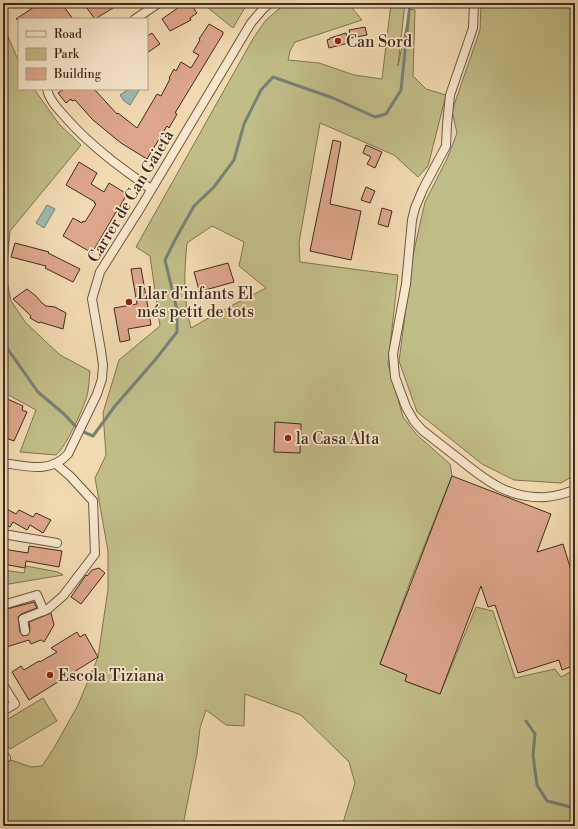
<svg xmlns="http://www.w3.org/2000/svg" width="578" height="829" font-family="'Libre Bodoni',serif">
  <style>
    .green { fill: #c1bd87; stroke: #807453; fill-rule: evenodd }
    .water { fill: #9cbab1; stroke: #768177 }
    .lines { fill: none; stroke-linecap: round; stroke-linejoin: round }
    .stream { stroke: #768177; stroke-width: 3 }
    .building { fill: #dea78a; stroke: #3e2b1f }
    .street-casing { stroke: #6b5743; stroke-width: 10 }
    .street { stroke: #f7e7cc; stroke-width: 8 }
    .poi-dot { fill: #8f2418; stroke: #f7e7cc; stroke-width: 1.5 }
    .labels { text-anchor: middle; stroke-width: 3.5; stroke-linejoin: round; paint-order: stroke }
    .poi-label { font-size: 16px; fill: #3e2b1f; stroke: #f7e7cc; text-anchor: start }
    .street-label { font-size: 16px; fill: #3e2b1f; stroke: #f7e7cc }
  </style>
  <rect width="100%" height="100%" fill="#f2dab0"/>
  <filter id="stains"><feTurbulence type="fractalNoise" baseFrequency=".005" numOctaves="4"/><feColorMatrix values="0 0 0 0 .2 0 0 0 0 .09 0 0 0 0 .02 0 0 0 .5 -.17"/></filter>
  <radialGradient id="worn" r=".72"><stop offset=".6" stop-color="#630" stop-opacity="0"/><stop offset="1" stop-color="#630" stop-opacity=".3"/></radialGradient>
  <!-- green -->
  <g class="green">
    <path d="M202,3h41l4,1 -14,24z"/>
    <path d="M286,3h62l14,17 -67,22 -5,9 -2,9 31,3 35,12 28,4 9,-76h14l-7,63 12,-57 5,1 -2,66 13,13 20,6 -18,71 -10,11 -24,-22 -74,-32 -21,120 1,19 98,13 -10,89 15,53 14,18 33,29 2,12 -41,103 -31,85 27,11 -2,6 35,13 36,-87 17,4 22,67 40,-9 6,8 13,-7 1,156h-233l13,-43 -6,-21 -48,-47 -56,-21 -1,32 -18,-1 -20,-15 -6,18 -3,26 -13,66 1,6h-182v-60l8,-6 20,7 11,-1 12,-18 24,-43 20,-48 10,-68v-38l-13,-73 11,-23 -3,-42 16,-53 41,-34 -10,-70 -14,-9 118,-210 12,-17zM212,226l32,16 -5,24 27,22 -43,22 -32,18c-8,-28 -7,-56 -4,-85z"/>
    <path d="M481,3h94v472l-14,8 -47,-3 -32,-16 -65,-52 -18,-51 14,-106 12,-53 22,-43 10,-26 -5,-22 28,-81z"/>
    <path d="M3,25l16,37v27h15l25,35 22,21 -71,86 -4,45 5,25 15,22 34,32 30,16c-1,8 -1,17 -3,25 -4,13 -21,51 -31,59l-36,-3 16,-42 -33,-18z"/>
    <path d="M26,566l32,6 5,3 -60,10v-15l21,3z"/>
    <path d="M43,698l14,23 -47,28 -7,-11v-16z"/>
  </g>
  <!-- water -->
  <g class="water">
    <path d="M129,89h11l-10,16 -6,-4 -4,-6z"/>
    <path d="M47,205l8,4 -11,19 -8,-5z"/>
  </g>
  <g class="lines">
    <!-- stream -->
    <g class="stream">
      <path d="M3,124l1,1 -1,17"/>
      <path d="M3,336l4,12 31,44 26,22 15,16 14,6 22,-30 40,-46 22,-28v-22l-12,-50 11,-22 18,-32 20,-19 20,-27 10,-36 17,-34 12,-13 60,21 42,19 11,-3 15,-24 9,-87"/>
      <path d="M526,721l9,13 -2,21 4,30 10,16 28,7"/>
    </g>
  </g>
  <!-- building -->
  <g class="building">
    <path d="M40,3h21l12,16h-57z"/>
    <path d="M83,3h26l4,5 -18,11z"/>
    <path d="M185,3h5l7,10 -7,5 1,2 -21,11 -8,-12z"/>
    <path d="M209,24l14,8v2l-48,79 2,1 -8,14 -2,-2 -20,33 -26,-16 -28,-23 -18,-20 -3,1 -1,-2 -5,4 -8,-10 6,-4h30l23,25 1,-1 19,15 20,-34 4,2 9,-17 -1,-1 5,-9 2,2 5,-9 10,6 8,-13 -6,-3 7,-12 -1,-1z"/>
    <path d="M365,27l2,8 -16,3 -2,-8z"/>
    <path d="M152,33l8,11 -13,9v-17z"/>
    <path d="M346,33l2,10 -19,5 -2,-8 3,-1v-1z"/>
    <path d="M333,140l8,2 -11,62 31,7 -10,49 -41,-9z"/>
    <path d="M366,145l16,7 -7,16 -8,-4 4,-7 -8,-4z"/>
    <path d="M79,162l18,11 -6,11 13,8 5,-9 18,11 -7,12h2l-4,7 -2,-1 -24,41 -29,-17 10,-18 9,5 1,-2 2,1 11,-18 -2,-1 1,-1 -29,-17z"/>
    <path d="M366,187l9,4 -5,12 -9,-3z"/>
    <path d="M382,208l10,3 -4,16 -10,-3z"/>
    <path d="M15,243l34,9 -1,1 32,16 -7,13 -28,-14 1,-2 -35,-9z"/>
    <path d="M228,263l6,19 -29,8v-1l-6,1 -5,-18z"/>
    <path d="M141,268l10,57 -23,4 2,11 -10,2 -6,-34 23,-4 -6,-35z"/>
    <path d="M27,289l9,7 6,7 4,3 9,1 11,6 -3,16 -23,-7 -1,1 -9,-5 1,-2 -18,-17z"/>
    <path d="M3,397l20,9 -1,4 5,2 -13,29 -11,-4z"/>
    <path d="M275,422l26,2 -1,29 -26,-1z"/>
    <path d="M452,476l99,38 -14,38 26,-8 12,39v82l-13,5 -3,-10 -41,13 -23,-68 -7,2 -7,-21 -41,108 -35,-13 2,-6 -27,-11z"/>
    <path d="M3,507l13,7 3,-4 14,7 3,-4 15,7 -8,13 -13,-8 -3,5 -14,-8 -3,5 -7,-4z"/>
    <path d="M29,546l33,5 -3,16 -33,-6 -1,7 -22,-4v-15l25,4z"/>
    <path d="M99,568l6,5 -24,31 -10,-7 15,-22 1,1 5,-6z"/>
    <path d="M34,602l3,6 -16,6 -3,3 2,15 3,4 5,-1 2,-5 -1,-8 22,-9 3,12 -10,17 -3,-2 -10,4 -2,-4 -26,8v-38z"/>
    <path d="M77,632l3,5 5,-3 13,23 -69,43 -17,-28 9,-6 3,4 15,-9 1,1 17,-10 -6,-4z"/>
  </g>
  <g class="lines">
    <defs>
      <g id="street">
        <path d="M474,3l-1,25 -23,67 -3,29 -1,22 -23,43 -8,19 -3,12 -6,64 -13,70 2,23 11,30 8,14 8,9c14,11 28,22 41,32 26,21 48,37 83,35 10,-1 20,-3 29,-8"/>
        <path d="M135,19l24,-16"/>
        <path d="M47,89c2,11 12,21 20,30 25,28 54,49 84,70"/>
        <path d="M3,463c24,3 47,11 65,-9l29,-60 5,-15 1,-14 -2,-14 -9,-52 8,-27 41,-65 110,-184 12,-14 7,-6"/>
        <path d="M3,534l54,9"/>
        <path d="M3,605l34,-10 7,16"/>
        <path d="M25,631l-2,-12 25,-10 15,-13 32,-42 -2,-53 -23,-25 -14,-12"/>
        <path d="M3,685l12,19 -12,7"/>
        <path d="M3,754l3,4 -3,2"/>
      </g>
    </defs>
    <!-- street casing -->
    <use href="#street" class="street-casing"/>
    <!-- street -->
    <use href="#street" class="street"/>
  </g>
  <!-- markers -->
  <g class="poi-dot">
    <circle cx="338" cy="41" r="4"/>
    <circle cx="129" cy="302" r="4"/>
    <circle cx="288" cy="438" r="4"/>
    <circle cx="50" cy="675" r="4"/>
  </g>
  <g class="labels">
    <!-- poi labels -->
    <g class="poi-label">
      <text x="346" y="47">Can Sord</text>
      <text x="137" y="299">Llar d'infants El<tspan x="137" dy="18">més petit de tots</tspan></text>
      <text x="296" y="444">la Casa Alta</text>
      <text x="58" y="681">Escola Tiziana</text>
    </g>
    <!-- street labels -->
    <g class="street-label">
      <text transform="translate(130 196) rotate(-59)" y="6">Carrer de Can Gaietà</text>
    </g>
  </g>
  <!-- margin -->
  <rect width="578" height="829" fill="none" stroke="#f2dab0" stroke-width="16"/>
  <rect x="4" y="4" width="570" height="821" fill="none" stroke="#3e2b1f" stroke-width="2"/>
  <rect x="8" y="8" width="562" height="813" fill="none" stroke="#3e2b1f"/>
  <!-- legend -->
  <rect x="18" y="18" width="130" height="72" fill="#f7e7cc" stroke="#ad9c87"/>
  <rect x="26" y="31" width="20" height="6" fill="#f7e7cc" stroke="#ad9c87"/>
  <text x="54" y="38" font-size="12" fill="#3e2b1f">Road</text>
  <rect x="26" y="48" width="20" height="12" fill="#c1bd87" stroke="#ad9c87"/>
  <text x="54" y="58" font-size="12" fill="#3e2b1f">Park</text>
  <rect x="26" y="68" width="20" height="12" fill="#dea78a" stroke="#ad9c87"/>
  <text x="54" y="78" font-size="12" fill="#3e2b1f">Building</text>
  <rect width="100%" height="100%" filter="url(#stains)"/>
  <rect width="100%" height="100%" fill="url(#worn)"/>
</svg>
